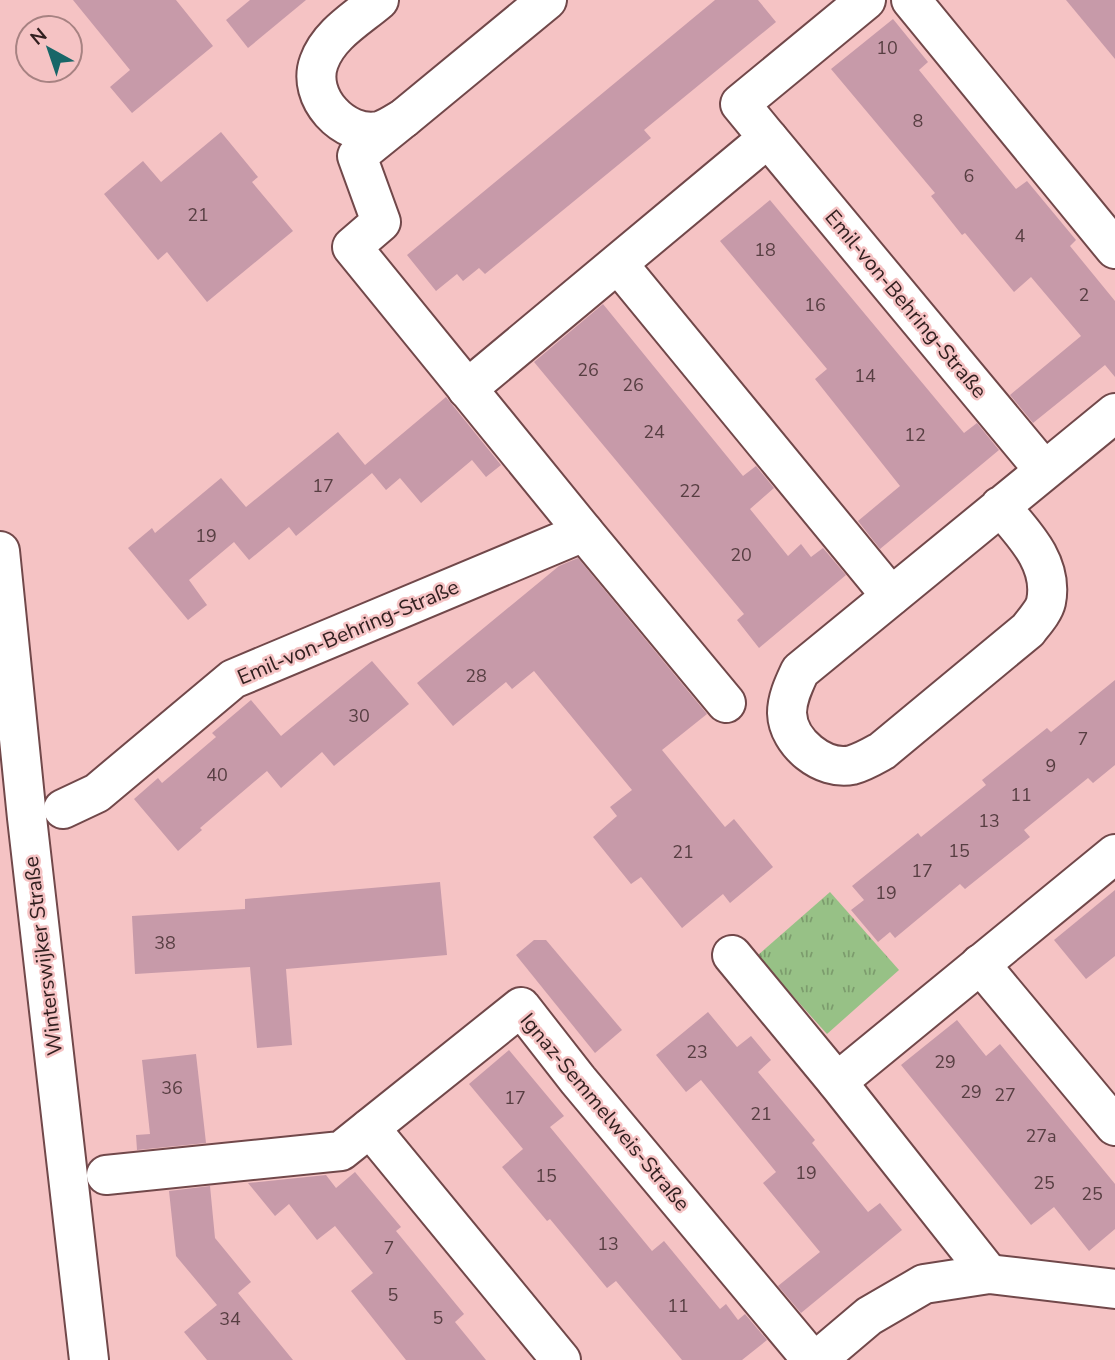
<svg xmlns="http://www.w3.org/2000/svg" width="1115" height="1360" font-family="'Nunito Sans',sans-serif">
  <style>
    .park { fill: url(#park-tufts) }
    .building { fill: #c79aa9 }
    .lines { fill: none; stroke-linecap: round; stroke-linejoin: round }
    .minor-casing { stroke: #71484a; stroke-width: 42 }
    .major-casing { stroke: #71484a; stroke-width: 42 }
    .minor { stroke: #fff; stroke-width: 38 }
    .major { stroke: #fff; stroke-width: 38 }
    .labels { text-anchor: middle; stroke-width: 5; stroke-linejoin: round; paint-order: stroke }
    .number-label { font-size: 18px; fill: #573e42 }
    .street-label { font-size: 21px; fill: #322020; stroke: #f5c3c4 }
  </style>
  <defs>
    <pattern id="park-tufts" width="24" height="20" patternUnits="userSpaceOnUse" patternTransform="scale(1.75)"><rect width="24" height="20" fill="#97c186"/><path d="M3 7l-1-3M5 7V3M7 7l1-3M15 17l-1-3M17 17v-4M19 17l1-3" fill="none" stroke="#7c9c6d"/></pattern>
  </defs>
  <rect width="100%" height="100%" fill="#f5c3c4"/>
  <!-- park -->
  <path class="park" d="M830,892l69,78 -72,64 -70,-78z"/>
  <!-- building -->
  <g class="building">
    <path d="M73,0h103l37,46 -81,67 -22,-26 20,-17z"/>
    <path d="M250,0h56l-58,48 -22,-28z"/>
    <path d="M715,0h43l18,22 -132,108 7,8 -166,136 -6,-6 -16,13 -6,-7 -21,17 -29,-36z"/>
    <path d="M1066,0h49v59z"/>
    <path d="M893,19l35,43 -9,8 97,119 11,-8 49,59 -6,6 45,55v76l-10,-12 -72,58 -23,-28 71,-59 -50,-59 -17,15 -49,-59 -3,2 -31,-39 4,-3 -104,-124z"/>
    <path d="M221,132l37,45 -6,5 41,49 -86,71 -40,-50 -9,8 -54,-66 39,-33 18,21z"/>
    <path d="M770,200l194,233 13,-10 22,27 -119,99 -22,-28 42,-35 -85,-107 12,-10 -107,-128z"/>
    <path d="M603,304l140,172 13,-10 18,22 -24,21 38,47 13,-12 10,13 12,-9 23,27 -87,73 -22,-28 7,-6 -210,-252z"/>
    <path d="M446,397l55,68 -15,12 -14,-17 -51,43 -21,-25 -14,12 -14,-17 -76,63 -7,-9 -40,33 -15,-18 -45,38 18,25 -19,15 -60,-72 24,-20 3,5 66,-55 25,29 92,-75 27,33z"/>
    <path d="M578,558l129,156 -45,36 63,77 9,-8 39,48 -43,36 -7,-9 -41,34 -41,-51 -10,7 -38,-47 24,-21 -7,-9 22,-17 -98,-119 -22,18 -6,-7 -53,44 -36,-43 142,-117z"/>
    <path d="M372,661l37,43 -75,62 -12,-14 -41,36 -14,-17 -67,57 2,2 -24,21 -44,-52 24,-21 4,5 54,-46 -4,-4 39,-33 30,36z"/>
    <path d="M1115,680v85l-22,18 -5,-5 -64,52 6,7 -65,52 -5,-5 -65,54 -5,-6 -12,10 -27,-32 13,-10 -12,-14 66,-53 3,4 65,-52 -4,-5 65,-52 4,4z"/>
    <path d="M440,882l7,73 -161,14 6,76 -35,3 -7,-81 -115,7 -3,-58 113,-7v-10z"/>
    <path d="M1115,890v66l-29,23 -32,-39z"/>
    <path d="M534,940h12l76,90 -27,23 -79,-98z"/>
    <path d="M708,1012l29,35 14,-11 20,24 -13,12 57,68 -3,3 56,69 12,-9 22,27 -101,83 -23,-27 42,-34 -57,-69 13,-11 -75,-92 -15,12 -30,-37z"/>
    <path d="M957,1020l29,36 14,-12 115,140v45l-26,22 -35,-44 -23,18 -130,-160z"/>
    <path d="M509,1050l55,66 -14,11 102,124 12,-10 56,68 6,-5 12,16 7,-6 22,26 -25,20h-60l-66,-79 -9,7 -57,-69 -3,2 -45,-54 21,-18 -54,-65z"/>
    <path d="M196,1054l10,89 -69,7 -1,-15 14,-1 -8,-74z"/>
    <path d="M355,1172l46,55 -5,4 68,83 -9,8 31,38h-80l-55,-69 22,-18 -38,-47 -18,14 -28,-36 -14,12 -27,-33 78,-8 10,13z"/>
    <path d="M210,1186l5,52 36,44 -13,11 55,67h-86l-23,-28 33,-27 -41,-49 -7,-65z"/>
  </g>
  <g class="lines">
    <defs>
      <g id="minor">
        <path d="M379,0c-21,18 -50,34 -60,62 -13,35 25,76 60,69 8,-2 18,-9 25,-13l143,-118"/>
        <path d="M911,0l204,249"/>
        <path d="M404,118l-47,38 24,66 -29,25 232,285 142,171"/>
        <path d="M768,138l276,332"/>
        <path d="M618,264l273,332"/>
        <path d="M467,389l301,-251 -28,-34 126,-104"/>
        <path d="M1000,506c23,27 54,57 46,96 -2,9 -12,20 -18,28l-146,121c-9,5 -19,11 -30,14 -29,6 -64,-22 -65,-52 0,-15 7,-29 13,-42l315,-258"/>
        <path d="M63,809l34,-16 136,-114 351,-147"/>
        <path d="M732,955l105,127 152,192"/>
        <path d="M980,964l135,162"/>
        <path d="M837,1082l278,-228"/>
        <path d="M370,1128l191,232"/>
        <path d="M106,1175l235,-24 180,-144 57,73 234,280"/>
        <path d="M817,1360l52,-44 55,-32 65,-10 126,15"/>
      </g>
      <path id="major" d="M0,551l27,267 62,542"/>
    </defs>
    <!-- minor casing -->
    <use href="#minor" class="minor-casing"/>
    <!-- major casing -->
    <use href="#major" class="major-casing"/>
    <!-- minor -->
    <use href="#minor" class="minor"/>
    <!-- major -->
    <use href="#major" class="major"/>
  </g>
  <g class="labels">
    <!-- number labels -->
    <g class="number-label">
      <text x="887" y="54">10</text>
      <text x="918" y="127">8</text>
      <text x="969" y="182">6</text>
      <text x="198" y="221">21</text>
      <text x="1020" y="242">4</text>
      <text x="765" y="256">18</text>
      <text x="1084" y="301">2</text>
      <text x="815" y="311">16</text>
      <text x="588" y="376">26</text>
      <text x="865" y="382">14</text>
      <text x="633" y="391">26</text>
      <text x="654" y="438">24</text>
      <text x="915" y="441">12</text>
      <text x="323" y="492">17</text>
      <text x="690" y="497">22</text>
      <text x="206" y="542">19</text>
      <text x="741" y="561">20</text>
      <text x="476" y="682">28</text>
      <text x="359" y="722">30</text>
      <text x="1083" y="745">7</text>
      <text x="1051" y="772">9</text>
      <text x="217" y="781">40</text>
      <text x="1021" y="801">11</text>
      <text x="989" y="827">13</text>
      <text x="959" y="857">15</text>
      <text x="683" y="858">21</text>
      <text x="922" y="877">17</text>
      <text x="886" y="899">19</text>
      <text x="165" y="949">38</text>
      <text x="697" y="1058">23</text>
      <text x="945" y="1068">29</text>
      <text x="172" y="1094">36</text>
      <text x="971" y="1098">29</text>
      <text x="1005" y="1101">27</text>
      <text x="515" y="1104">17</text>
      <text x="761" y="1120">21</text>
      <text x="1041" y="1142">27a</text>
      <text x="806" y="1179">19</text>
      <text x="546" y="1182">15</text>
      <text x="1044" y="1189">25</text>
      <text x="1092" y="1200">25</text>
      <text x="608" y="1250">13</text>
      <text x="389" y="1254">7</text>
      <text x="393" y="1301">5</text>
      <text x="678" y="1312">11</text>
      <text x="438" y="1324">5</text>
      <text x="230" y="1325">34</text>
    </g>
    <!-- street labels -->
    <g class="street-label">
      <text transform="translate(906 304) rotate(50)" y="7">Emil-von-Behring-Straße</text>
      <text transform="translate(348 632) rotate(-23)" y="7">Emil-von-Behring-Straße</text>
      <text transform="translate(43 956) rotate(-97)" y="7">Winterswijker Straße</text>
      <text transform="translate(605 1112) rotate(50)" y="7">Ignaz-Semmelweis-Straße</text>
    </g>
  </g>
  <!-- north arrow -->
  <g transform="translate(49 49) rotate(320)"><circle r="33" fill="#f5c3c4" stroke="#a78282" stroke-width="2"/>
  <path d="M0-5L12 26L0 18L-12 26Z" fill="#186668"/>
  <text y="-10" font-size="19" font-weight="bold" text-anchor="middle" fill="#322020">N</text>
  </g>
</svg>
